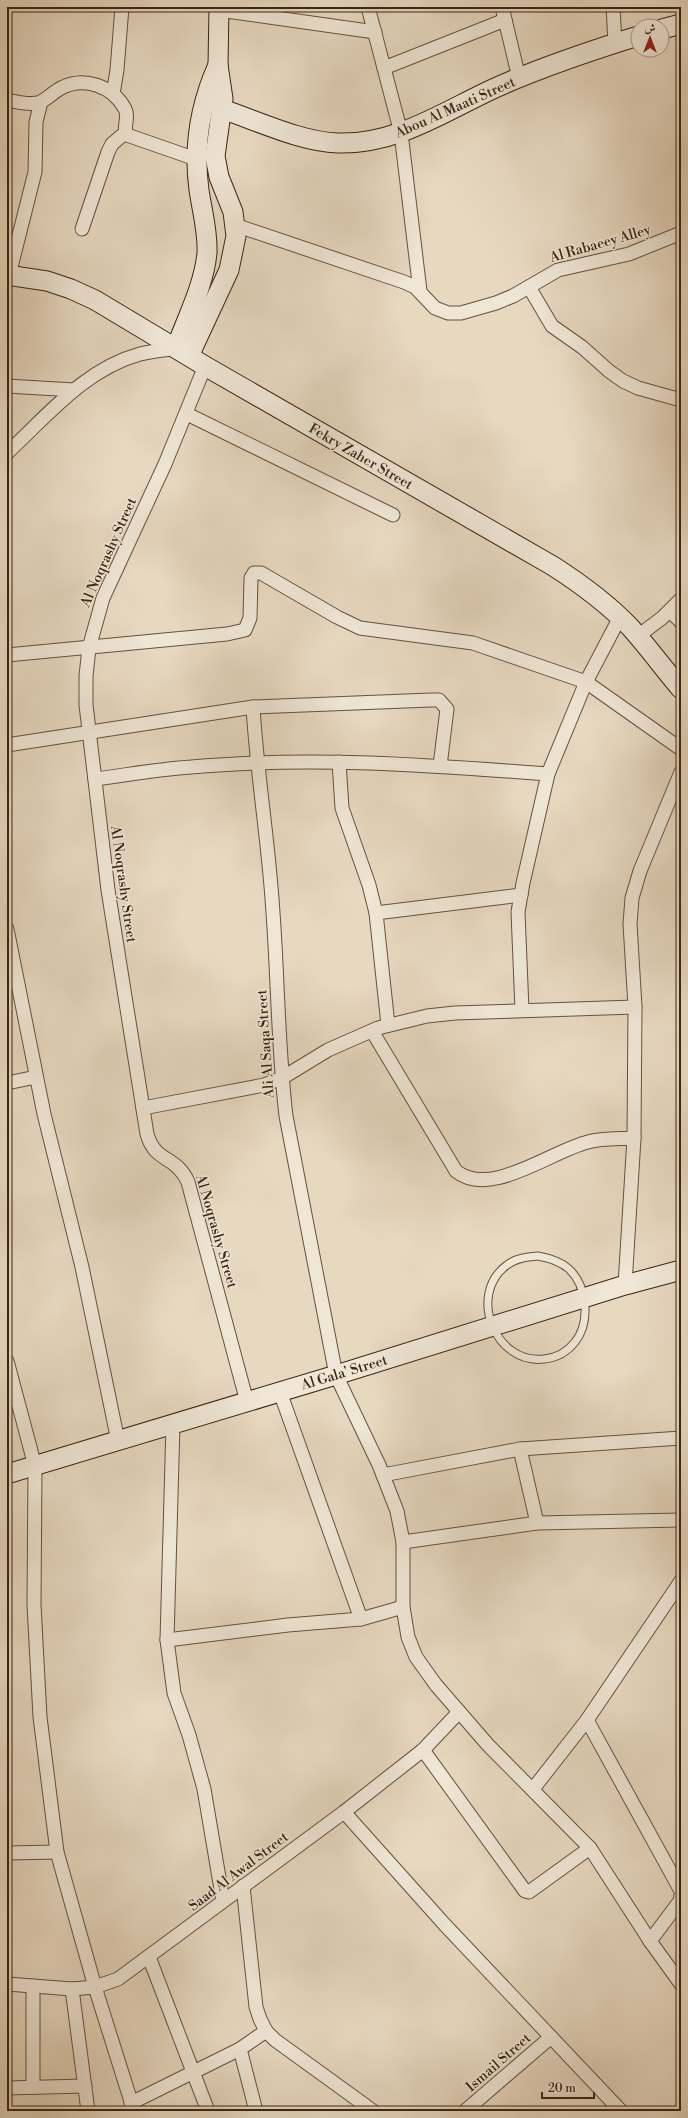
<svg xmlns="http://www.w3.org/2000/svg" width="688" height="2118" font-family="'Libre Bodoni',Amiri,serif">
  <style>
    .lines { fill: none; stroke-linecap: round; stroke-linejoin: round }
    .lane-casing { stroke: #65513c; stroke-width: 9 }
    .street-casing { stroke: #65513c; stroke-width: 15 }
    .secondary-casing { stroke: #3a2410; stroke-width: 21 }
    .lane { stroke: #efe6d6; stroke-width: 7 }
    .street { stroke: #efe6d6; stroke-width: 13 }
    .secondary { stroke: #efe6d6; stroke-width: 19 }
    .labels { text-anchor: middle; stroke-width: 3; stroke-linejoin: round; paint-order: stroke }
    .street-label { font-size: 14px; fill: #3a2410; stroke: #efe6d6 }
  </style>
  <rect width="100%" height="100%" fill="#e7d8c0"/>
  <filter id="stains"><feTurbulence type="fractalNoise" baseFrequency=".005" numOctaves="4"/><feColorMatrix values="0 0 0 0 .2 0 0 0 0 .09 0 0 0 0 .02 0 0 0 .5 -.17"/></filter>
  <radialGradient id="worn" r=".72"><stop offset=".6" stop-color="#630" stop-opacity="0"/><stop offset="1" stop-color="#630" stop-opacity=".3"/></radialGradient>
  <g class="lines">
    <defs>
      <path id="lane" d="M538,1256c11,2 22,5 31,13 18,17 22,53 6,73 -8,10 -19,16 -31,17 -49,6 -77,-65 -37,-94 9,-7 20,-8 31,-9z"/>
      <g id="street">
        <path d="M368,7l33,126 19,158"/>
        <path d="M502,7l17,71"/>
        <path d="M613,7l2,36"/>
        <path d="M219,10l156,22"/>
        <path d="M384,68l121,-48"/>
        <path d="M113,94l4,-24 5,-63"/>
        <path d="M7,100c10,2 20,5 31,3 9,-3 15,-11 23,-15 23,-12 52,-2 64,21 5,9 -3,17 2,26l69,24"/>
        <path d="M235,225l169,57 11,5 20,21 13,5h13l35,-10 17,-7 45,-26 71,-16 52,-21"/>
        <path d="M82,229l26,-77 4,-8 13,-11"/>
        <path d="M9,275l26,-103 1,-50 5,-20"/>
        <path d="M529,287l23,39 30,21 27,24 14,10 15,7 43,12"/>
        <path d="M205,366l-40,98 -62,134 -14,50 -3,28v29l22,185 39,244c8,29 29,21 41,48l59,220"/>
        <path d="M7,386l67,4"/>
        <path d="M187,414l206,101"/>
        <path d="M7,453c40,-37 78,-84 133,-99 12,-3 25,-4 36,-6"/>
        <path d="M670,611l11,11"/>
        <path d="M638,636l24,-18 19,-19"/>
        <path d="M7,655l220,-21 18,-4 5,-12 1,-40 3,-5h7l76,44 23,11 113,15 113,39 95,67"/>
        <path d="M253,707c4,69 16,137 20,206 5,68 5,135 13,203l50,259 43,90 18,46 6,31v65l5,30 8,20 20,28 52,60 102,103 60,93 31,43"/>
        <path d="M7,745l246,-38 178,-7h8l8,9 -7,57"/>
        <path d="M339,762l3,46 27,77 7,28 12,112"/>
        <path d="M95,779c32,-4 64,-10 96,-12 119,-11 238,-2 357,7"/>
        <path d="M376,913l145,-18"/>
        <path d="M7,929l37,185 38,153 36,174"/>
        <path d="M522,1010l-4,-98 5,-29 25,-109 38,-92 34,-65"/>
        <path d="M372,1031l84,140c34,28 95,-20 132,-29 14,-4 31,-3 46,-4"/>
        <path d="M7,1083l29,-6"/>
        <path d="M143,1108l121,-23 18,-7 46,-28 50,-22 49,-12 28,-3 180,-6"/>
        <path d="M625,1285l9,-147 1,-131 -5,-83 2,-26 8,-27 41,-99"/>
        <path d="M7,1361l28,105 -1,139 6,112 17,135 38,135 39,124"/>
        <path d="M280,1392l81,227"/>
        <path d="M173,1424l-6,216 7,53 15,42 15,54 19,112"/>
        <path d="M520,1449l17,74"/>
        <path d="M383,1475l137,-26 161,-11"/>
        <path d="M403,1542l134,-19 144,-3"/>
        <path d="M167,1640l121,-15 73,-6 42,-12"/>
        <path d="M587,1720l94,171"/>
        <path d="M423,1750l102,141 4,1 61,-44"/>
        <path d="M533,1789l54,-69 94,-139"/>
        <path d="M344,1812l101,113 176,186"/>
        <path d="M7,1853l50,-1"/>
        <path d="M243,1886l13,121 4,12 6,12 9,9 98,71"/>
        <path d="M650,1941l30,-40 1,-6"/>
        <path d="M149,1957l59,154"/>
        <path d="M7,1984l65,5 23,-2 23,-8 226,-167 79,-62 36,-38"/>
        <path d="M33,1986v101"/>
        <path d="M72,1989l16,122"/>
        <path d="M240,2049l16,62"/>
        <path d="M7,2088l78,-2"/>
        <path d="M131,2103l109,-54 26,-18"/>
        <path d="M465,2111l86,-74"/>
      </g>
      <g id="secondary">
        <path d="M662,29l19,-5"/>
        <path d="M222,109c36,12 79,33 116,34 62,2 112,-36 166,-59 44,-19 89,-34 134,-48"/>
        <path d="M7,275l40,6 24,8 24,11 110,66 348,200c28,18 54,37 77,61 18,20 34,42 51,62"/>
        <path d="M176,348c11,-30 28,-63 31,-95 1,-22 -5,-42 -8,-63 -6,-44 1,-85 19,-125"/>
        <path d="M189,356l40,-86 7,-34 -3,-24 -14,-35 -4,-21 8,-57 -5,-34 1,-58"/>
        <path d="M7,1474l329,-99 289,-90 56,-15"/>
      </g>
    </defs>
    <!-- lane casing -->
    <use href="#lane" class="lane-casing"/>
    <!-- street casing -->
    <use href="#street" class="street-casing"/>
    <!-- secondary casing -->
    <use href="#secondary" class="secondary-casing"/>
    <!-- lane -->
    <use href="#lane" class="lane"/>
    <!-- street -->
    <use href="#street" class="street"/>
    <!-- secondary -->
    <use href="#secondary" class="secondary"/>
  </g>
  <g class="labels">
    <!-- street labels -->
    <g class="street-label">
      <text transform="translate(455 107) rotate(-24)" y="5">Abou Al Maati Street</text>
      <text transform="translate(600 243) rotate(-16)" y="5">Al Rabaeey Alley</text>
      <text transform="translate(361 456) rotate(30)" y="5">Fekry Zaher Street</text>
      <text transform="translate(108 552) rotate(-66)" y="5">Al Noqrashy Street</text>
      <text transform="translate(124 884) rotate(82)" y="5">Al Noqrashy Street</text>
      <text transform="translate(265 1044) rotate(-94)" y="5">Ali Al Saqa Street</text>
      <text transform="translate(217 1231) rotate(74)" y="5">Al Noqrashy Street</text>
      <text transform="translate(344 1372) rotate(-17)" y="5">Al Gala' Street</text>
      <text transform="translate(238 1871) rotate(-37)" y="5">Saad Al Awal Street</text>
      <text transform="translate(498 2062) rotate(-41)" y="5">Ismail Street</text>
    </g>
  </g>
  <!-- margin -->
  <rect width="688" height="2118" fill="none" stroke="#e7d8c0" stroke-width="24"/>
  <rect x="8" y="8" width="672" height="2102" fill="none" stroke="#3a2410" stroke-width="2"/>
  <rect x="12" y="12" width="664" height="2094" fill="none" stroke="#3a2410"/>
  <!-- north arrow -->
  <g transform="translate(650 38)"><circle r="19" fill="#efe6d6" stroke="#a79887"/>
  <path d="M0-3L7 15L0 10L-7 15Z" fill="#8f2418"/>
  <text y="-6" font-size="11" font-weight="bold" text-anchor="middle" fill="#3a2410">ش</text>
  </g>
  <!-- scale -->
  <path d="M542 2092v6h52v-6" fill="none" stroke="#3a2410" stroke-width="2"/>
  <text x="548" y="2092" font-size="12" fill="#3a2410" stroke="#efe6d6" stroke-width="3" paint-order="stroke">20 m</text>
  <rect width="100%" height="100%" filter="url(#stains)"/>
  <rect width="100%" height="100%" fill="url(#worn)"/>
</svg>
